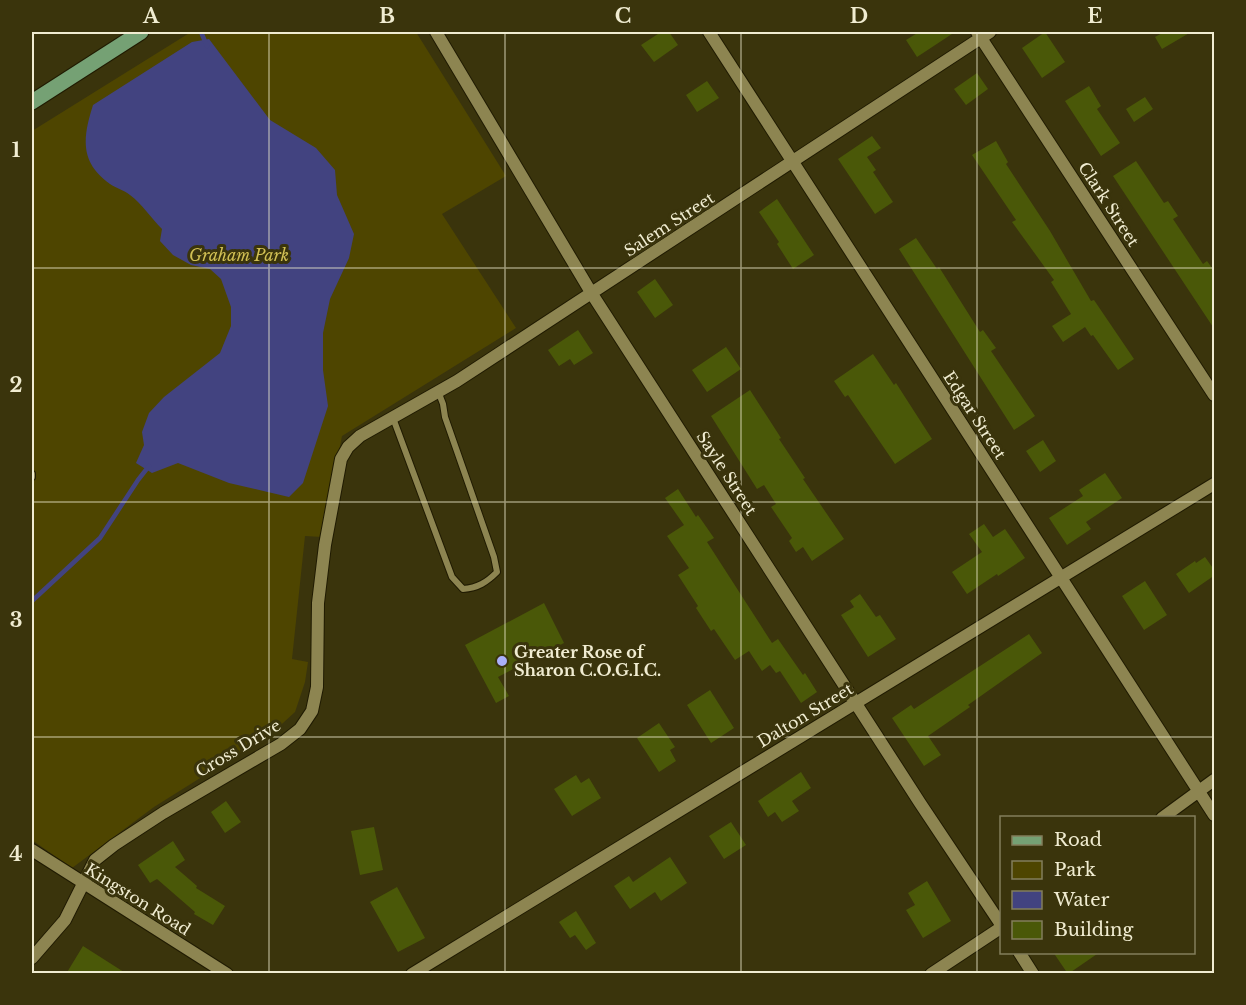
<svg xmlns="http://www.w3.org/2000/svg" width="1246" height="1005" viewBox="0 0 1246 1005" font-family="'Libre Baskerville',serif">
<rect width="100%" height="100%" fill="#3a340c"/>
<!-- green -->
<path fill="#4e4500" d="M191 32H416L506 176 442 214 516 328 342 436 322 537 305 536 292 659 308 662 305 682 295 712 272 733 154 807 72 868 32 840V131Z"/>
<!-- water -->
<path fill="#424380" d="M209 39 270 120 316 148 335 170 337 195 354 234 349 258 330 299 323 333V370L328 406 303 483 289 497 229 483 178 463 152 473 136 463 144 445 142 432 149 413 164 397 220 353 231 326V307L221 279 210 269 191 265 173 255 160 241 162 229C151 218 142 204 130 195 124 190 116 188 110 184 79 162 83 137 93 105L192 42Z"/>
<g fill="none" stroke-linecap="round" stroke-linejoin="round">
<!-- stream -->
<path stroke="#424380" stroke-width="4.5" d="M201 32 207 46
M32 601 100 538 138 480 149 466"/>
</g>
<!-- building -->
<path fill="#4a5808" d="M661 32H669L678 45 654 62 641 45Z
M919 32H955L917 57 906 40Z
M1045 32 1065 62 1042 78 1022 48Z
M1164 32H1191L1162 49 1155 37Z
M977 73 988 89 966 105 954 89Z
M707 81 719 98 697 112 686 95Z
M1089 86 1101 106 1097 109 1120 143 1101 156 1065 101Z
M1145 97 1153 109 1134 122 1126 109Z
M872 136 881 148 867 157 876 170 873 172 893 202 875 214 838 159Z
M996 141 1008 162 1006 164 1050 231 1091 301 1094 300 1134 359 1118 370 1093 335 1091 336 1085 327 1063 342 1052 326 1071 314 1051 282 1054 280 1012 222 1016 220 972 155Z
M1136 161 1164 203 1168 201 1178 216 1173 219 1203 264 1207 261 1215 272V330L1113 176Z
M777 199 814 255 793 269 777 244 779 242 759 212Z
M916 238 937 269 939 267 980 332 983 330 996 348 991 351 1035 416 1014 430 899 249Z
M655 279 673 305 655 318 637 292Z
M578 330 593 353 574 365 570 359 559 366 548 350Z
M726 347 741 369 707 392 692 370Z
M873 354 894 385 896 383 932 439 895 464 848 395 845 397 834 381Z
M750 390 781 438 779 439 805 478 803 479 844 539 812 561 803 547 796 552 789 541 792 538 771 507 776 504 764 485 757 489 711 416Z
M1043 440 1056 461 1040 472 1026 451Z
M1105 473 1122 498 1086 522 1091 529 1067 545 1049 518 1083 496 1079 490Z
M678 489 696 517 698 515 714 538 707 542 772 643 778 639 803 675 805 673 817 692 801 703 780 671 776 673 770 665 762 671 749 651 735 660 714 629 711 631 696 608 698 606 678 575 689 568 667 536 684 525 665 498Z
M984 524 993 537 1005 529 1025 558 998 576 997 574 967 594 952 572 982 552 969 534Z
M1205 557 1215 571V575L1189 593 1176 574 1195 561 1196 563Z
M1145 581 1167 615 1144 630 1122 596Z
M860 594 876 617 880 615 896 639 868 657 841 615 854 607 850 601Z
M544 603 564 643 498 677 509 696 496 703 465 645Z
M1029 634 1042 653 968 705 970 707 928 736 941 755 924 766 892 718 911 705 914 709Z
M710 690 734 728 711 743 687 705Z
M659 723 675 747 670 750 676 761 659 772 637 738Z
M801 772 811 788 792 801 799 811 782 822 775 812 768 817 758 801Z
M576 775 581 783 589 778 601 798 572 816 554 789Z
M226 801 241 822 225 833 211 812Z
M731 822 746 845 724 859 709 836Z
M374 827 383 870 360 875 351 831Z
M173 841 185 860 175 867 197 886 196 888 225 906 213 925 194 914 195 912 157 879 150 883 138 865Z
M670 857 687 883 661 901 655 892 630 909 614 886 629 876 633 882Z
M927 881 951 921 923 938 906 910 915 905 908 893Z
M397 887 425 938 398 952 370 902Z
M576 911 596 943 586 950 575 935 570 938 559 922Z
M83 946 127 974H66Z
M1053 952H1100L1068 974Z"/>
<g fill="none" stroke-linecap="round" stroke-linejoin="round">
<!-- service casing -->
<g stroke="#201b02" stroke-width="8">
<path id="service" d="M393 418 452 577 463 589C478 588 487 582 497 572L494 557 445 417 443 404 438 391
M32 474V477"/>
</g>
<!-- minor casing -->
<g stroke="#201b02" stroke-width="14">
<path id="minor" d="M436 32 592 294 920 803 1002 926
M709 32 1214 815
M977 32 1214 395
M1162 818 1214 780
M32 850 227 974
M1019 952 1033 974
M32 958 65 920 95 860 114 845 163 813 281 744 300 729 312 711 317 687 318 603 325 545 341 459 348 447 360 436 457 381 990 32
M412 974 1214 484
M931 974 1002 927"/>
</g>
<!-- primary casing -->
<g stroke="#201b02" stroke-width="17">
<path id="primary" d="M32 102 141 32"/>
</g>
<!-- service -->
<use href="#service" stroke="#8d8551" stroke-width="6"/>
<!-- minor -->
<use href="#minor" stroke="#8d8551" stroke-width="12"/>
<!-- primary -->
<use href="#primary" stroke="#75a174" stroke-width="15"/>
</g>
<!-- grid -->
<path fill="none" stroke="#f0ecd1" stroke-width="1.5" stroke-opacity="0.55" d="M269 32V974M505 32V974M741 32V974M977 32V974M32 268H1214M32 502H1214M32 737H1214"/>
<!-- markers -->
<circle fill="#aab0fb" stroke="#3a340c" stroke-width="2" cx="502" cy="661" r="6"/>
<g text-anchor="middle" stroke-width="6" stroke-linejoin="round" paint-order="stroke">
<!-- street labels -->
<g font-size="16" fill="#f0ecd1" stroke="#3a340c">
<text transform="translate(1109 204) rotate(57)" y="6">Clark Street</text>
<text transform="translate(669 224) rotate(-33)" y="6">Salem Street</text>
<text transform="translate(975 415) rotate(57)" y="6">Edgar Street</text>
<text transform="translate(727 473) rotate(57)" y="6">Sayle Street</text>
<text transform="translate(805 715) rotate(-31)" y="6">Dalton Street</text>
<text transform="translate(238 748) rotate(-31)" y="6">Cross Drive</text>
<text transform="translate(138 899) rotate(32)" y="6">Kingston Road</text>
</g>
<!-- park labels -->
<g font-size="16" font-style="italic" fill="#d1c054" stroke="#3a340c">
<text x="239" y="261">Graham Park</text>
</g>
<!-- poi labels -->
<g font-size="16" font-weight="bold" fill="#f0ecd1" stroke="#3a340c" text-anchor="start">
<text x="514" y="658">Greater Rose of<tspan x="514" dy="18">Sharon C.O.G.I.C.</tspan></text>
</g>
</g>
<!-- border -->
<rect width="1246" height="1005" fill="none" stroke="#3a340c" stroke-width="66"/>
<!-- legend -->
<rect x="1000" y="816" width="195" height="138" fill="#3a340c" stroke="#837e5b" stroke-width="1.5"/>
<rect x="1012" y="836" width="30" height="9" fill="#75a174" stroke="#837e5b" stroke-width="1.5"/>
<text x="1054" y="846" font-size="18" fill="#f0ecd1">Road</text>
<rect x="1012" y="861" width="30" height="18" fill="#4e4500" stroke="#837e5b" stroke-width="1.5"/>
<text x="1054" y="876" font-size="18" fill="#f0ecd1">Park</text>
<rect x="1012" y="891" width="30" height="18" fill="#424380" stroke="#837e5b" stroke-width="1.5"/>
<text x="1054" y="906" font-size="18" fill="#f0ecd1">Water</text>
<rect x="1012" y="921" width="30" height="18" fill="#4a5808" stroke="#837e5b" stroke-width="1.5"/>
<text x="1054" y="936" font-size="18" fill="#f0ecd1">Building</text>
<rect x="33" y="33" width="1180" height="939" fill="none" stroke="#f0ecd1" stroke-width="2"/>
<g font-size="20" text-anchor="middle" font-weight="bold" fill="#f0ecd1">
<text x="151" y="23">A</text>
<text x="387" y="23">B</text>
<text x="623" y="23">C</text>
<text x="859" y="23">D</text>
<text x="1095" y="23">E</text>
<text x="16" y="157">1</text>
<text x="16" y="392">2</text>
<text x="16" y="627">3</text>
<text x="16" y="861">4</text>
</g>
</svg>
